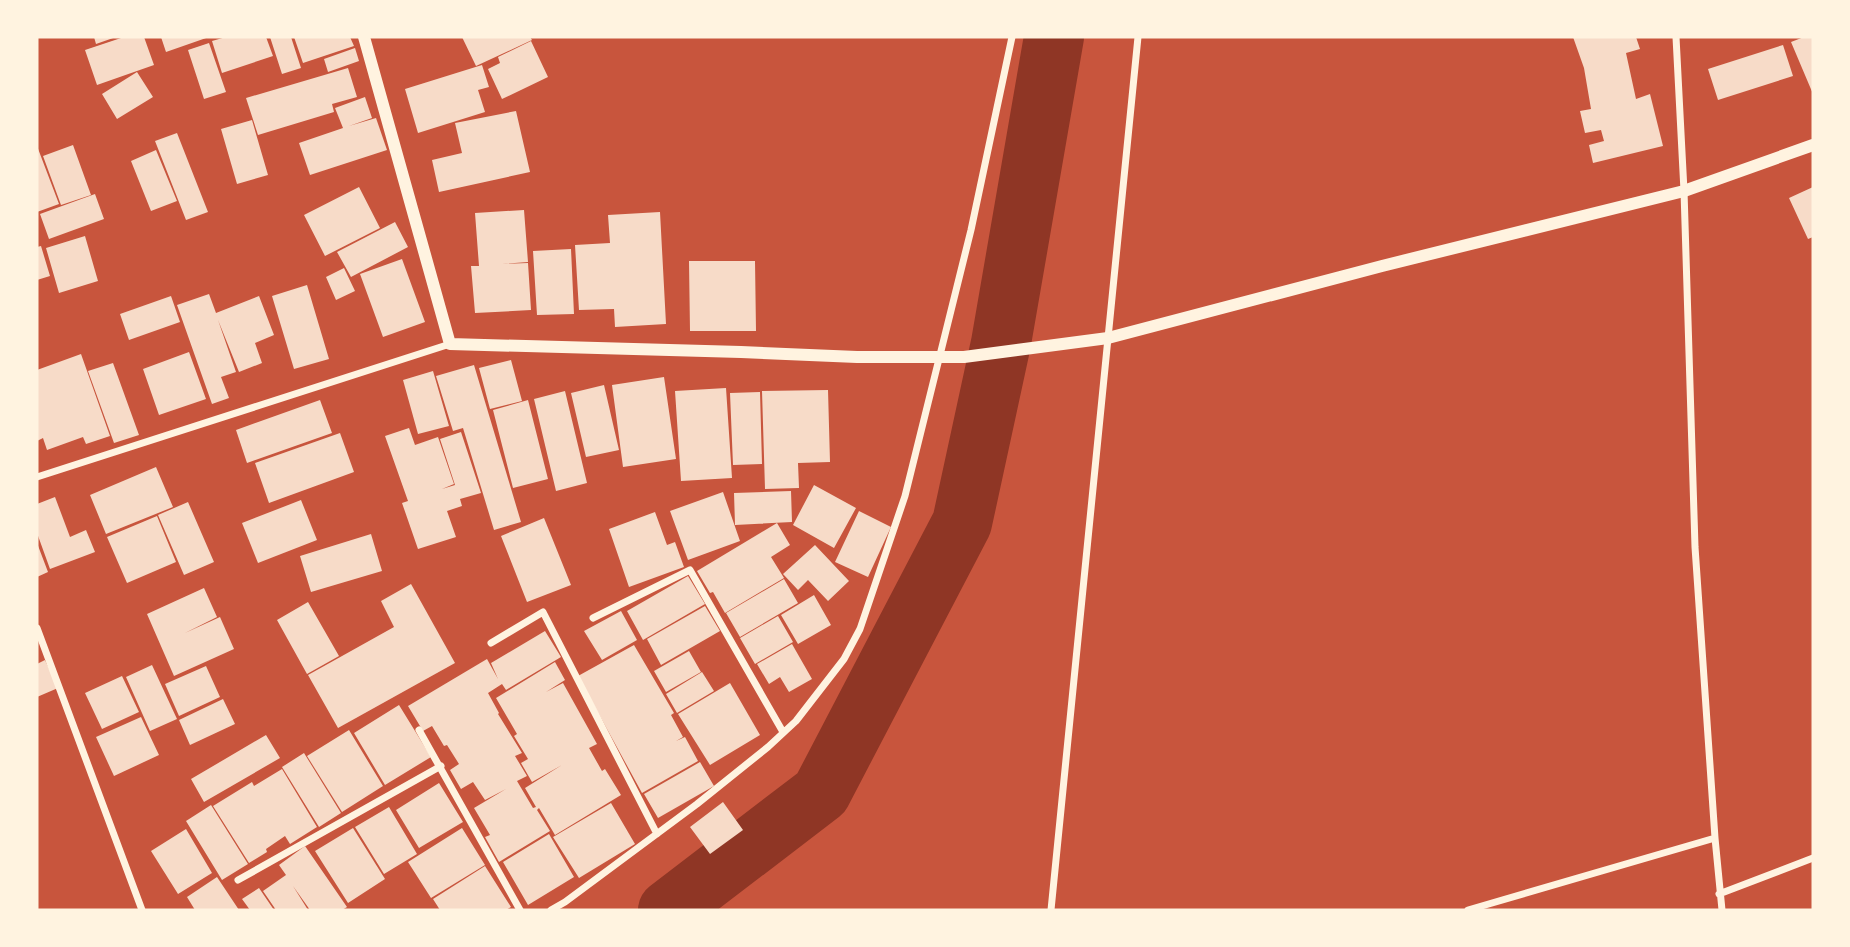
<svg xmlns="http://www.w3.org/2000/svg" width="1850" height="947" viewBox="0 0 1850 947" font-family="Karla,sans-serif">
<rect width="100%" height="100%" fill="#c8553d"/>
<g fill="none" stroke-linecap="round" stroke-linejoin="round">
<!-- river -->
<path stroke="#8f3625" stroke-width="60" d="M668 910 821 793 962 523 1001 343 1054 37"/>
</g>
<!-- building -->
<path fill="#f7dbc8" d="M94 37H116L96 44Z
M124 37H144L154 65 97 85 85 50Z
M161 37H209L166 52Z
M226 37H266L273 56 222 73 212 41Z
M270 37H291L301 68 282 74Z
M294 37H350L354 46 303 63Z
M462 37H530L532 40 476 66Z
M1573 37H1636L1640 49 1626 53 1636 99 1650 94 1663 146 1593 163 1589 145 1604 141 1601 130 1585 133 1580 111 1591 109 1584 68Z
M1804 37H1813V94L1791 42Z
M531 41 548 77 502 99 488 69 500 63 498 57Z
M209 43 226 92 204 99 188 50Z
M1783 45 1793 76 1718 100 1708 69Z
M355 48 359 61 328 72 324 59Z
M482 65 489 87 478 90 485 112 418 133 405 89Z
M348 68 357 97 332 104 334 112 258 135 246 98Z
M137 72 153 97 117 119 102 94Z
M365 97 372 118 349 126 376 118 387 150 310 175 299 143 343 128 335 108Z
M516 111 530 172 439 192 432 160 462 153 455 123Z
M252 120 268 175 237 184 221 129Z
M177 133 208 212 186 220 155 141Z
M73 145 91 195 61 205 43 156Z
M37 146 59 204 37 212Z
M156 150 177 201 151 211 131 161Z
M359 187 380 228 325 256 304 215Z
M1813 187V237L1808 239 1789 198Z
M95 194 104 219 49 239 40 214Z
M524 210 528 262 502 264 528 263 531 310 475 313 471 266H479L475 213Z
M660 212 666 324 615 327 614 309 579 310 575 245 610 243 608 215Z
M395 222 408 247 351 277 337 252Z
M85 236 98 281 59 293 46 248Z
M41 246 50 276 37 280V247Z
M571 249 574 314 537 315 533 251Z
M402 259 425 322 383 337 360 274Z
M689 261H755L756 331H690Z
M344 268 355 291 336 300 326 277Z
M307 285 329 359 294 369 272 296Z
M209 294 216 313 259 296 274 335 255 343 262 363 239 372 218 320 236 372 221 377 229 398 212 404 177 305Z
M171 296 180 322 129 340 120 314Z
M189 352 206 399 159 415 143 369Z
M81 354 110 436 86 444 83 437 47 450 43 438 37 441V370Z
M511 360 522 401 490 409 479 368Z
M113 363 139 435 114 443 88 371Z
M474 365 521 522 494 530 463 428 453 431 436 376Z
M433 371 449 426 418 434 403 380Z
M664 377 676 459 623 467 612 385Z
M604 385 619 450 586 457 571 393Z
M726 388 732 478 681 481 675 391Z
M828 390 830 462 798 463 799 488 765 489 762 391Z
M565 391 587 483 556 491 534 399Z
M760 392 762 464 733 465 730 393Z
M320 400 332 433 247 463 236 430Z
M528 400 548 479 513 488 493 410Z
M409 428 415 445 438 437 454 484 442 489 455 485 440 439 461 432 481 493 460 499 462 506 447 511 456 537 418 549 402 503 408 501 385 436Z
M340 433 354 472 269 503 255 463Z
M156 467 173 507 106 534 90 495Z
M814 485 856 508 834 548 793 525Z
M791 491 792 522 735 525 734 493Z
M723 492 740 541 688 560 670 511Z
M55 497 70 537 86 530 95 552 50 569 37 533V504Z
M301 500 317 540 258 563 242 523Z
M188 502 214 562 184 575 158 515Z
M859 511 891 527 868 577 835 562Z
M655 512 667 545 675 542 684 567 629 587 609 529Z
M157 516 176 562 127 583 107 537Z
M544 518 571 585 527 602 501 536Z
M777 523 790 545 771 557 784 578 725 613 713 592 710 593 697 571Z
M371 534 382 571 311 592 300 556Z
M37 543 48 572 37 577Z
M815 545 849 581 828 601 808 580 798 590 783 574Z
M688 576 705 604 643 640 627 611Z
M784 579 798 603 740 637 726 613Z
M411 584 455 663 338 728 308 675 394 627 381 601Z
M204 588 217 617 185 633 220 617 234 649 174 676 147 614Z
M814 595 831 625 798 644 781 615Z
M308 602 339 656 307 674 277 620Z
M705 606 720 631 661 665 647 639Z
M621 611 637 640 602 660 584 631Z
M778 616 793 642 755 664 740 638Z
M545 631 561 657 506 690 502 684 488 693 499 713 498 714 522 753 515 756 527 776 517 781 533 808 536 807 525 788 562 765 532 782 521 763 528 759 514 736 517 734 496 698 555 662 565 680 546 692 563 683 597 744 589 748 602 771 605 769 621 795 555 835 539 808 537 810 550 831 499 862 485 837 490 835 474 808 506 789 485 800 473 782 461 789 450 770 459 764 447 745 444 746 432 726 423 731 408 706 487 659 498 679 491 663Z
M792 644 812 679 789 692 780 677 769 684 757 664Z
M634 645 674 713 671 715 683 737 676 741 685 737 698 761 642 793 578 676Z
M689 651 701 672 666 692 654 671Z
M45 660 58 688 37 697V664Z
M152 665 177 719 150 731 126 677Z
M206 666 220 697 179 716 165 684Z
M702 672 714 691 677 713 666 694Z
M122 676 139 712 102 729 85 693Z
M730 683 760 735 710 765 678 714Z
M223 699 235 724 190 745 179 720Z
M399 705 431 757 385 785 354 733Z
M141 717 159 755 114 776 96 737Z
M349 730 383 786 342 812 307 756Z
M266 735 280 758 204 802 191 779Z
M304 753 341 813 319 827 282 767Z
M700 762 714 786 658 818 644 794Z
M282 769 317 827 290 844 285 836 266 849 267 852 249 863 213 806 252 782 254 786Z
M439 783 463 822 419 848 396 810Z
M723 802 743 830 710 854 690 827Z
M611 803 635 844 579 878 553 837Z
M211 805 248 864 222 880 186 821Z
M389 807 417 854 384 874 355 827Z
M353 828 385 879 348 903 315 851Z
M462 828 485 865 431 898 408 862Z
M186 829 212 873 178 894 151 851Z
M549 834 574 877 528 905 503 862Z
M305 846 347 907 342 910H310L293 886 308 910H276L263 891 286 875 279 865Z
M485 866 511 907 506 910H440L433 899Z
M217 877 239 910H195L187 897Z
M259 888 274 910H250L242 899Z"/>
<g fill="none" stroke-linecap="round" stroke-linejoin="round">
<!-- minor -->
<path stroke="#fff3e0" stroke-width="7" d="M1676 37 1684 191 1695 547 1715 838 1722 910
M37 477 450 344
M593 618 690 570 783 732
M37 628 142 910
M491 643 543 612 657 834
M419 730 520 910
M238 880 441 766
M1719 894 1813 858
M551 910 565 902 697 804 768 747 796 721 844 659 860 629 905 496 971 230 1012 37
M1051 910 1138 37
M1468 910 1715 838"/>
<!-- tertiary -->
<path stroke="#fff3e0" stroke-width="12" d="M364 37 450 344 741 352 857 357H964L1108 338 1382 266 1684 191 1813 145"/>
</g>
<!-- border -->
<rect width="1850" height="947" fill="none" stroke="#fff3e0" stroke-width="77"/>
</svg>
